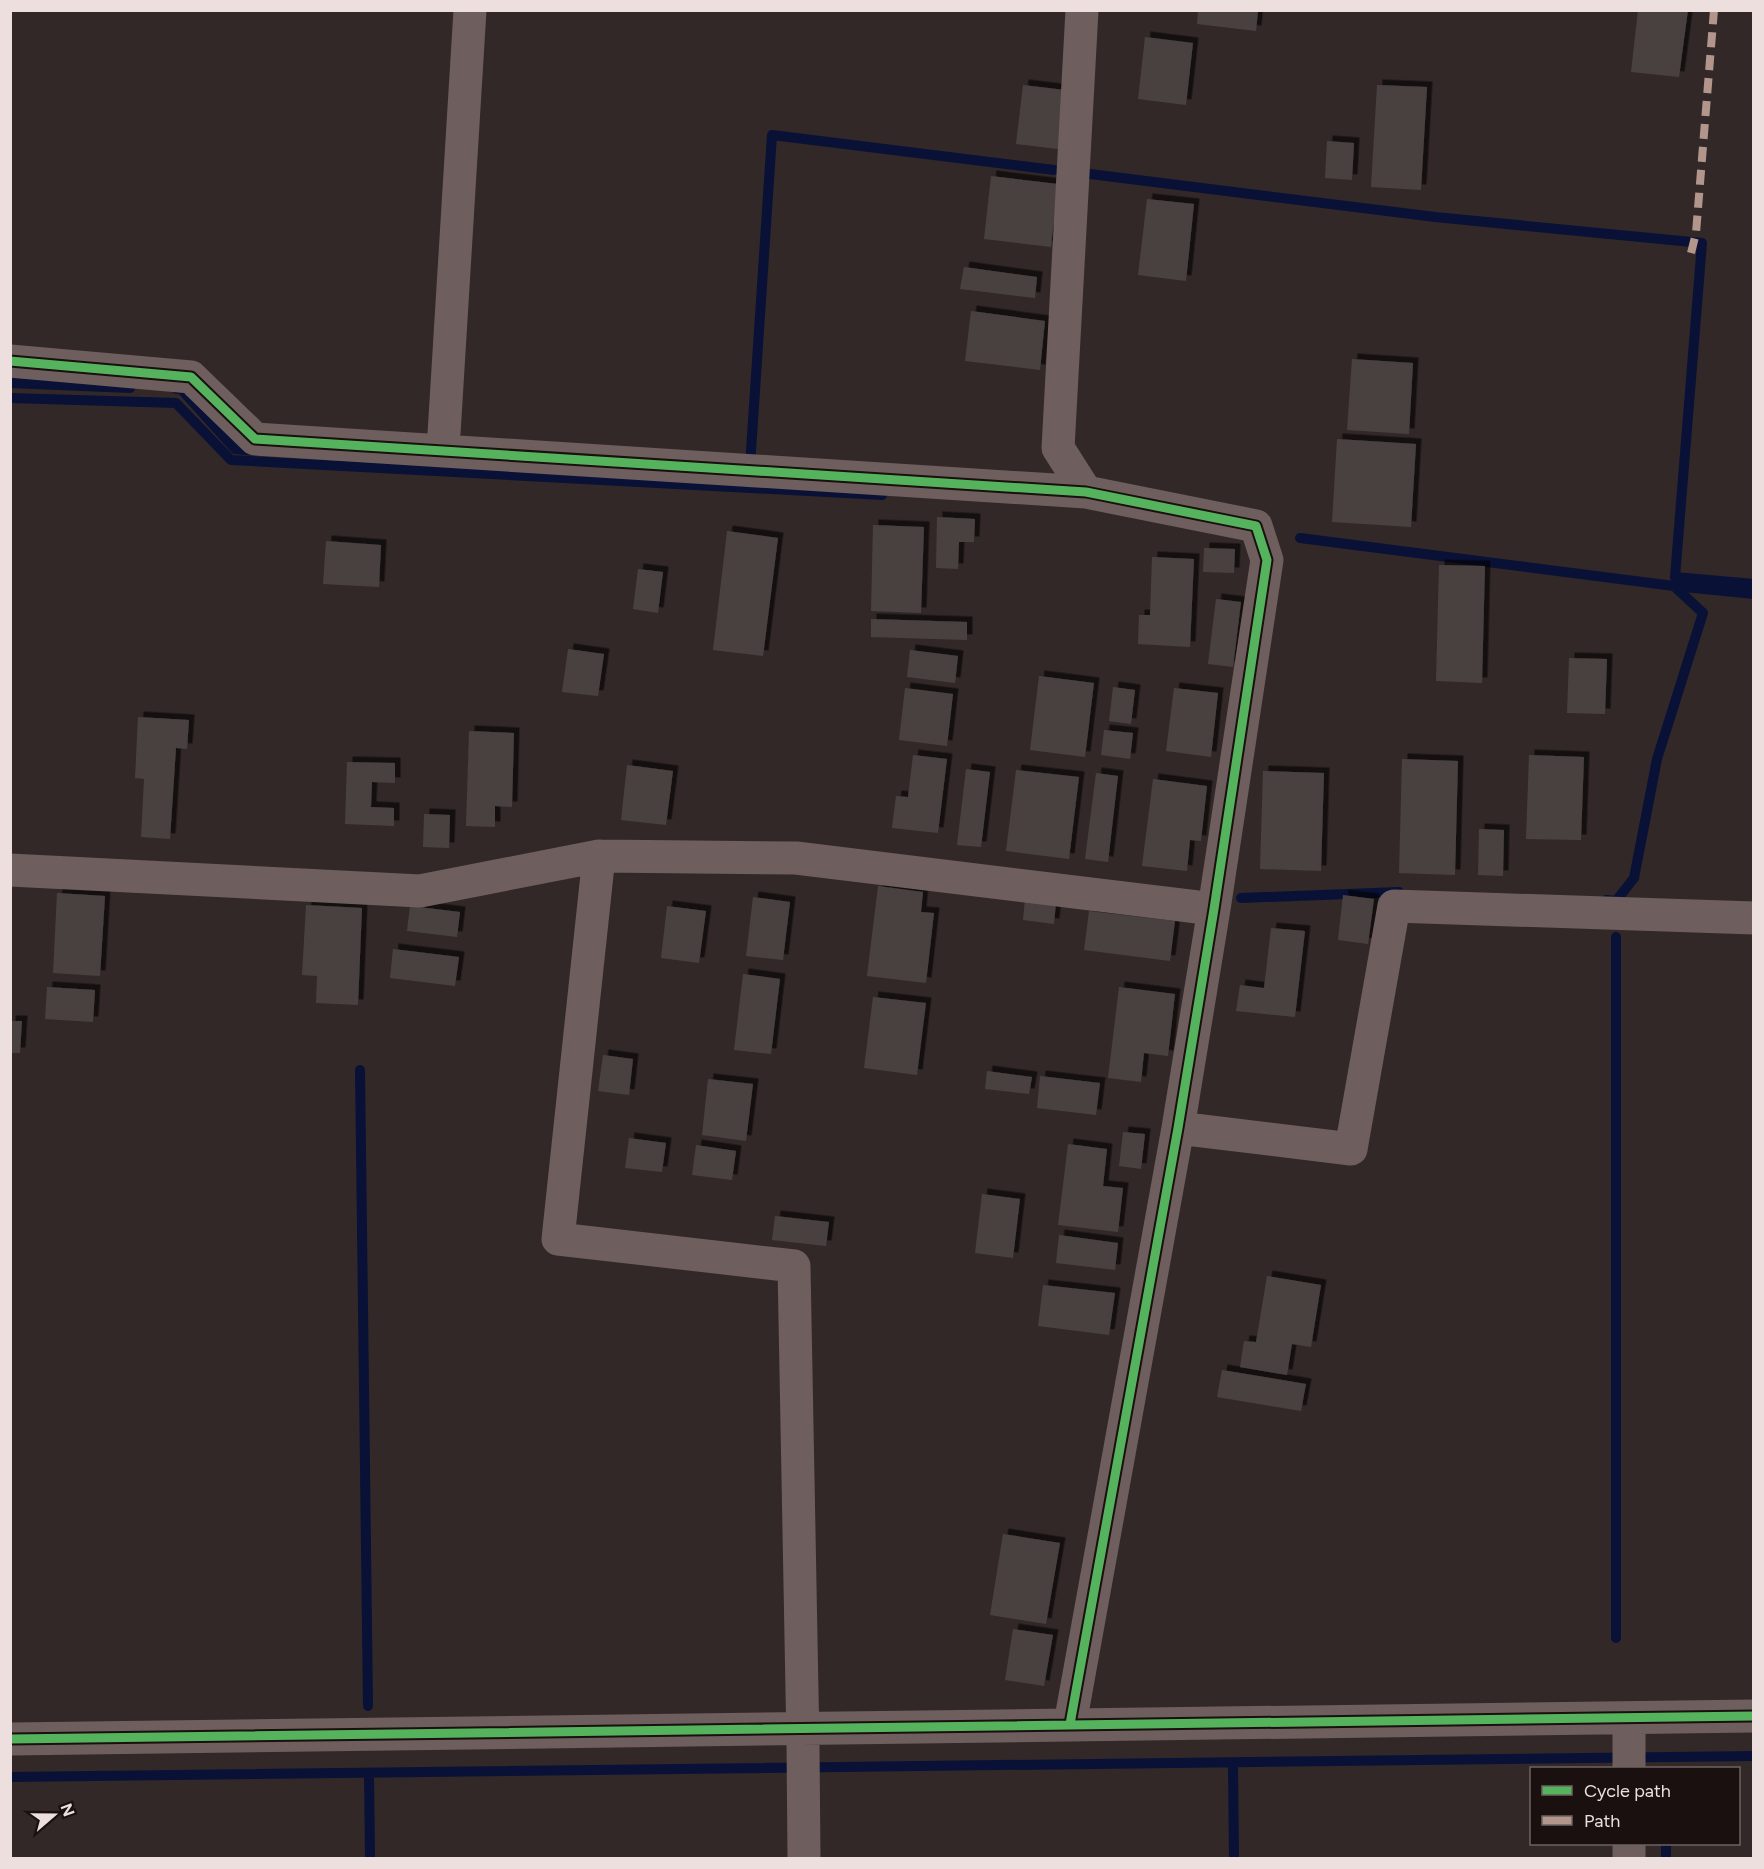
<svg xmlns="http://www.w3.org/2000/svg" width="1764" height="1869" viewBox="0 0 1764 1869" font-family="Figtree,sans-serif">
<defs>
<filter id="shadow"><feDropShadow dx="5.5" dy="-5.5" stdDeviation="0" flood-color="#0009"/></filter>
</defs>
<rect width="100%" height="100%" fill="#322827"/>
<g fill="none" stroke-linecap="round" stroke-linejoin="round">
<!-- stream -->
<path stroke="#0a1137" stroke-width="10" d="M1090 174 1435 217 1702 243 1675 577 1754 584
M10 383 130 388
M176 389H181L235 449 256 451
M10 398 176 403 231 460 882 495
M750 466 772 135 1054 170
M1300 538 1674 586 1754 594
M1241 898 1399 892
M1606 900 1616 901 1634 878 1657 759 1703 613 1674 586
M360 1070 368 1706
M1616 1638V937
M1233 1764 1234 1858
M369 1773 370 1858
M10 1777 1754 1756
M1666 1844V1858"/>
</g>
<!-- building -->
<path fill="#4a4140" filter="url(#shadow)" d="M1198 10 1258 11 1256 31 1197 24Z
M1638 10H1688L1679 77 1631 72Z
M1145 37 1193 43 1186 105 1138 99Z
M1023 85 1065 90 1058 149 1016 144Z
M1377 85 1427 87 1421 190 1371 187Z
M1327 141 1354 143 1352 180 1325 178Z
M991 176 1058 184 1051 247 984 239Z
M1147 199 1194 204 1186 281 1138 275Z
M964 267 1037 277 1035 298 960 289Z
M971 311 1045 321 1040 370 965 361Z
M1352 359 1413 363 1409 434 1347 430Z
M1337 439 1416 444 1411 527 1332 522Z
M937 517 975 519 974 542H959L958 569 936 568Z
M873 525 924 527 921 613 871 611Z
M727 531 778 538 763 656 713 650Z
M326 541 381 545 379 587 323 584Z
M1204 548 1235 549 1234 573 1203 572Z
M1152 557 1194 559 1190 647 1138 644 1139 615H1150Z
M1439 565 1485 566 1482 683 1436 681Z
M638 569 663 572 658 613 633 609Z
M1216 599 1241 602 1233 667 1208 664Z
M871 619 967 622V640L871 637Z
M568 649 604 654 598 696 562 692Z
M910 650 958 656 955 683 907 677Z
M1569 658 1607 659 1605 714 1567 713Z
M1039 676 1094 683 1085 757 1030 750Z
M1113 687 1135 690 1131 724 1109 721Z
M905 688 953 694 947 746 899 740Z
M1174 688 1218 693 1211 757 1166 751Z
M138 717 189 720 187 749 176 748 170 839 141 837 144 779 135 778Z
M1104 730 1133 733 1130 759 1101 755Z
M469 731 514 733 512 807 495 806V827L466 826Z
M913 755 947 759 938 833 892 828 896 796 908 797Z
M1529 755 1584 757 1581 840 1526 839Z
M1402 759 1458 761 1455 875 1399 873Z
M347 762 395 763V783L372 782 371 807 394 808V826L345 824Z
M627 765 673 771 666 825 621 820Z
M966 769 990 772 981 847 957 845Z
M1016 770 1079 777 1069 859 1006 851Z
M1263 771 1324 773 1321 871 1260 869Z
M1096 773 1118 776 1108 862 1085 859Z
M1153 779 1207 786 1201 841 1190 840 1187 871 1142 866Z
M424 814 450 815 449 848 423 847Z
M1479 829 1504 830 1503 876 1478 875Z
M878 886 923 892 921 912 934 913 926 983 867 976Z
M57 893 105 896 100 976 53 973Z
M1343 895 1374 899 1368 944 1338 940Z
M753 897 790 902 783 960 746 956Z
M1025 899 1056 903 1054 924 1023 920Z
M306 905 362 908 358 1005 316 1003 317 976 302 975Z
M410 906 460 912 457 937 407 931Z
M667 906 706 911 699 963 661 958Z
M1089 911 1175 921 1170 961 1084 950Z
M1271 928 1305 931 1295 1017 1236 1011 1240 985 1264 988Z
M393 949 459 957 455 986 390 978Z
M743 974 780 979 771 1054 734 1050Z
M47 987 95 990 93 1022 45 1019Z
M1119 987 1175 994 1168 1056 1144 1053 1141 1082 1108 1078Z
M873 997 926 1003 917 1075 864 1068Z
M10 1021H22L20 1053H10Z
M603 1055 633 1059 629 1095 598 1091Z
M987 1071 1032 1077 1029 1094 985 1089Z
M1040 1076 1100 1083 1096 1115 1037 1108Z
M708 1079 753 1084 746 1141 702 1135Z
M1123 1132 1145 1134 1141 1169 1119 1166Z
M629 1138 666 1143 662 1172 625 1168Z
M1068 1144 1107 1149 1103 1186 1123 1188 1118 1232 1058 1225Z
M696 1145 736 1151 732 1180 692 1175Z
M982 1194 1020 1199 1013 1258 975 1253Z
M775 1216 829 1222 826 1246 772 1240Z
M1059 1235 1118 1243 1115 1270 1056 1263Z
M1267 1276 1321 1285 1311 1347 1292 1344 1287 1375 1240 1367 1244 1341 1256 1342Z
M1043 1285 1115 1293 1109 1335 1038 1326Z
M1222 1370 1306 1384 1301 1411 1217 1397Z
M1003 1534 1060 1543 1046 1624 990 1615Z
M1013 1629 1053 1635 1044 1686 1005 1680Z"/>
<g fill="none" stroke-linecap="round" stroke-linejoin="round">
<!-- street -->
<path stroke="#6e5e5d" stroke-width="33" d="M1082 10 1058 448 1086 492
M10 361 191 377 255 439 1086 492 1256 526 1267 560 1214 909 1178 1128 1070 1724
M443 450 470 10
M599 856 558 1239 794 1266 803 1744 804 1858
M10 870 420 891 599 856 796 858 1214 909
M1178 1128 1351 1149 1394 906 1754 918
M10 1739 1754 1716
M1629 1768V1718
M1629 1844V1858"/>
<!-- quiet -->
<path stroke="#b2968c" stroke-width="8" stroke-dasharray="15 8" stroke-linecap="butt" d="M1691 253 1696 233 1714 10"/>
<!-- cycleway casing -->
<g stroke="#19100f" stroke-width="13">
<path id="cycleway" d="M10 361 191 377 255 439 1086 492 1256 526 1267 560 1214 909 1178 1128 1070 1724
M10 1739 1754 1716"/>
</g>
<!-- cycleway -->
<use href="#cycleway" stroke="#56b35d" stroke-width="9"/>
</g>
<!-- border -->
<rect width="1764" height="1869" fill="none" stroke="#ecdfdd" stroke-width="24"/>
<!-- legend -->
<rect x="1530" y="1767" width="210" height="78" fill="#19100f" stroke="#6d6361" stroke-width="1.5"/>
<rect x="1542" y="1786" width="30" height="9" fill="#56b35d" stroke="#6d6361" stroke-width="1.5"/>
<text x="1584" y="1797" font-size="18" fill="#ecdfdd">Cycle path</text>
<rect x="1542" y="1816" width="30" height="9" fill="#b2968c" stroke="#6d6361" stroke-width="1.5"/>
<text x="1584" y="1827" font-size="18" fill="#ecdfdd">Path</text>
<!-- north arrow -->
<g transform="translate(54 1815) rotate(70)" stroke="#19100f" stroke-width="4.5" paint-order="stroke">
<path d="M0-4.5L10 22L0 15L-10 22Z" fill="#ecdfdd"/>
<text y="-9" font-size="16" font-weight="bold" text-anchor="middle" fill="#ecdfdd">N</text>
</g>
</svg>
